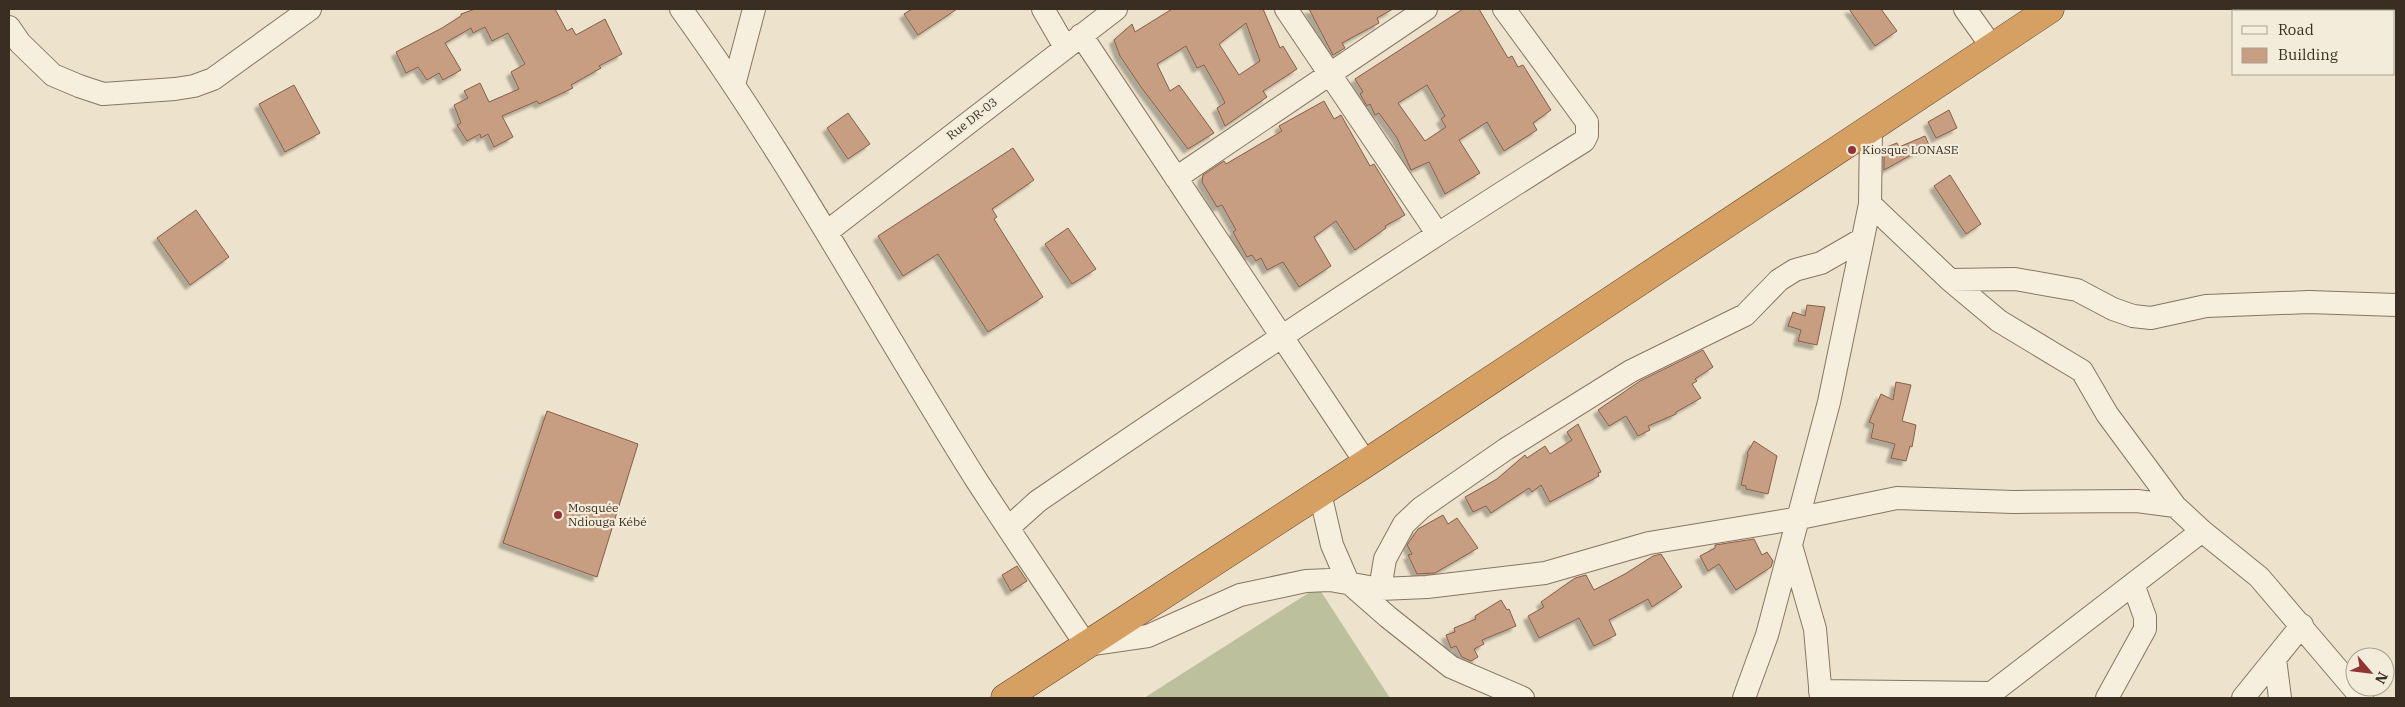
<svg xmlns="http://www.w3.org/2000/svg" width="2405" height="707" viewBox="0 0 2405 707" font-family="'IBM Plex Serif',serif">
<defs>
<filter id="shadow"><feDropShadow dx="-4.5" dy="4.5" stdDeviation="1" flood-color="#0004"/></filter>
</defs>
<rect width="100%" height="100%" fill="#ede2cb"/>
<!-- cemetery -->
<path fill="#bdc09d" d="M1318 587 1390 698H1144Z"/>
<!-- building -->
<path fill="#c89e83" stroke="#865f47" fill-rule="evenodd" filter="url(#shadow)" d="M475 9H555L567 31 572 28 576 35 605 19 622 54 599 66 601 68 571 85 573 88 539 104 537 101 502 116 513 137 494 147 488 134 481 138 480 134 467 141 457 125 461 123 454 105 468 98 464 91 480 83 489 102 519 89 511 72 525 64 508 33 492 41 485 27 473 33 471 28 445 43 461 70 443 80 439 73 427 80 418 67 406 73 396 52 442 28 461 16V14Z
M912 9H957L918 35 904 14Z
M1172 9H1263L1280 48 1283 46 1297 69 1263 91 1267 97 1225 126 1217 108 1225 103 1220 93 1204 65 1197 68 1186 46 1157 64 1170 91 1179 85 1214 133 1188 149 1141 87 1120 56 1114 40 1132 24 1135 32ZM1246 23 1260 61 1239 75 1219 44Z
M1309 9H1393L1377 18 1379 23 1342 43 1345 48 1333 55Z
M1463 9H1479L1508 58 1512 56 1518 67 1523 65 1551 110 1533 123 1537 130 1504 151 1487 122 1459 140 1480 173 1445 194 1429 162 1411 170 1397 138 1379 113 1375 115 1370 104 1367 106 1360 94 1363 92 1355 79ZM1427 85 1445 116 1441 119 1446 127 1425 141 1398 103Z
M1849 9H1881L1897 31 1875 46Z
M294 85 320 133 285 152 259 104Z
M1324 101 1334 119 1341 115 1370 166 1374 164 1405 215 1385 226 1386 228 1355 250 1336 221 1314 237 1331 266 1299 287 1283 262 1267 270 1261 258 1256 261 1252 255 1247 257 1233 232 1236 230 1222 205 1217 207 1202 182 1203 175 1224 161 1226 164 1282 131 1279 126Z
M1949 110 1957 128 1936 138 1928 122Z
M848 113 870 144 848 159 827 128Z
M1925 136 1929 145 1884 170V148L1897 143 1899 147Z
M1013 148 1034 180 992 209 997 217 994 219 1043 297 988 332 938 254 903 276 878 236Z
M1950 175 1981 224 1966 234 1934 186Z
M196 210 229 257 190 285 157 238Z
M1068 228 1096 269 1072 284 1045 244Z
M1807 305 1825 307 1817 345 1798 341 1801 330 1788 326 1793 312 1805 316Z
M1703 350 1713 367 1695 379 1697 381 1692 384 1701 398 1676 412V414L1648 426 1650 430 1638 436 1626 416 1609 426 1598 410 1640 381Z
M1896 382 1911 385 1902 421 1916 425 1912 447 1910 446 1906 461 1891 458 1895 444 1871 438 1874 424 1869 422 1881 394 1893 400Z
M547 411 638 444 597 577 503 543Z
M1578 424 1601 472 1598 473 1599 476 1550 502 1541 485 1532 492 1529 488 1491 513 1486 506 1473 512 1465 497 1497 479 1525 455 1527 458 1545 446 1550 454 1572 440 1567 432Z
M1754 441 1777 456 1768 494 1746 489V486L1741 485 1748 454 1747 453Z
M1443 515 1448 524 1457 518 1478 548 1435 573 1417 574 1408 555 1412 554 1407 545 1418 529Z
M1754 539 1762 555 1767 552 1773 561 1771 567 1736 590 1719 564 1708 571 1700 556 1715 548V545Z
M1661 554 1682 587 1652 607 1648 599 1609 620 1616 635 1594 646 1579 618 1539 638 1528 616 1544 607 1541 602 1575 578 1586 575 1594 590 1625 574 1653 556Z
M1017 566 1027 581 1011 591 1002 575Z
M1501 600 1507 610 1509 609 1516 626 1482 640 1484 644 1474 649 1478 657 1471 661 1462 657 1456 646 1451 648 1446 635 1455 632 1454 628 1476 619 1475 616Z"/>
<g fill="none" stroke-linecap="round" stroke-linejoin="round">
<!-- minor casing -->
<g stroke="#887560" stroke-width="24">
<path id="minor" d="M681 9C790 160 878 324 977 481 1013 536 1050 591 1086 645L1148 636 1240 595 1306 581 1330 580 1380 589 1427 587 1545 573 1649 543 1800 518 1897 498 2013 502 2137 501 2175 506 2202 531 2259 577 2362 698
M1043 9 1065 47
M1286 9 1437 233
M1965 9 1992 47
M9 27 20 43 53 75 79 86 103 94 175 89 194 86 213 79 310 9
M1081 35 1366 463
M734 85 754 9
M1176 178 1426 9
M1870 204 1950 280 1999 321 2082 371 2107 414 2175 506
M828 231 1116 9
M1950 280 2015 279 2077 290 2113 309 2133 316 2151 318 2206 306 2309 302 2396 305
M1320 493 1332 545 1348 582 1388 617 1451 667 1523 698
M1008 528 1038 501C1218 378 1399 257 1584 141L1587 135V122L1504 9
M1792 549 1815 629 1821 698
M1380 589 1385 559 1404 524 1421 508 1506 449 1631 371 1745 315 1779 280 1795 270 1821 263 1861 240
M2275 659 2280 698
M1820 691 1991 693
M1744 698 1767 635 1829 402 1870 204 1871 127
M1985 698 2202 531
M2107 698 2145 629V617L2133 584
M2243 698 2302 625"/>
</g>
<!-- highway casing -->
<g stroke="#574333" stroke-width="29">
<path id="highway" d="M1005 698 1366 463 2050 9"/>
</g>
<!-- minor -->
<use href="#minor" stroke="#f7efde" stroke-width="22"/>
<!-- highway -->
<use href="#highway" stroke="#d5a062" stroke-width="28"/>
</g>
<!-- markers -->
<g fill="#943336" stroke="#f4ecda" stroke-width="2">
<circle cx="1852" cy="150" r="5"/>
<circle cx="558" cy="515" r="5"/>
</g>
<g text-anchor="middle" stroke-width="4.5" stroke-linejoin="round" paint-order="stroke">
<!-- street labels -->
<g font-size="12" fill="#3a2d22" stroke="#f4ecda">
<text transform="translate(972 119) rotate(-38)" y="4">Rue DR-03</text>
</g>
<!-- poi labels -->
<g font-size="12" fill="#3a2d22" stroke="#f4ecda" text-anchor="start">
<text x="1862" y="154">Kiosque LONASE</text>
<text x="568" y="512">Mosquée<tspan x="568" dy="14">Ndiouga Kébé</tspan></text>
</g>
</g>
<!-- border -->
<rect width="2405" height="707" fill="none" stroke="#3a2d22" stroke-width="20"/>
<!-- legend -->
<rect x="2232" y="10" width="162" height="65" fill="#f4ecda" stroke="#aaa090"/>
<rect x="2242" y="26" width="25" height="8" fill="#f7efde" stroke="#aaa090"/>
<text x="2278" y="35" font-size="15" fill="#3a2d22">Road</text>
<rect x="2242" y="48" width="25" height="15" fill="#c89e83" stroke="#aaa090"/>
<text x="2278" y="60" font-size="15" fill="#3a2d22">Building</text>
<!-- north arrow -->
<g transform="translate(2370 672) rotate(118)"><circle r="24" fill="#f4ecda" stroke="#aaa090"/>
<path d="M0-4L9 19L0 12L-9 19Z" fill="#943336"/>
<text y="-8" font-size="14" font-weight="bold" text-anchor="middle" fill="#3a2d22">N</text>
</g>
</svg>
